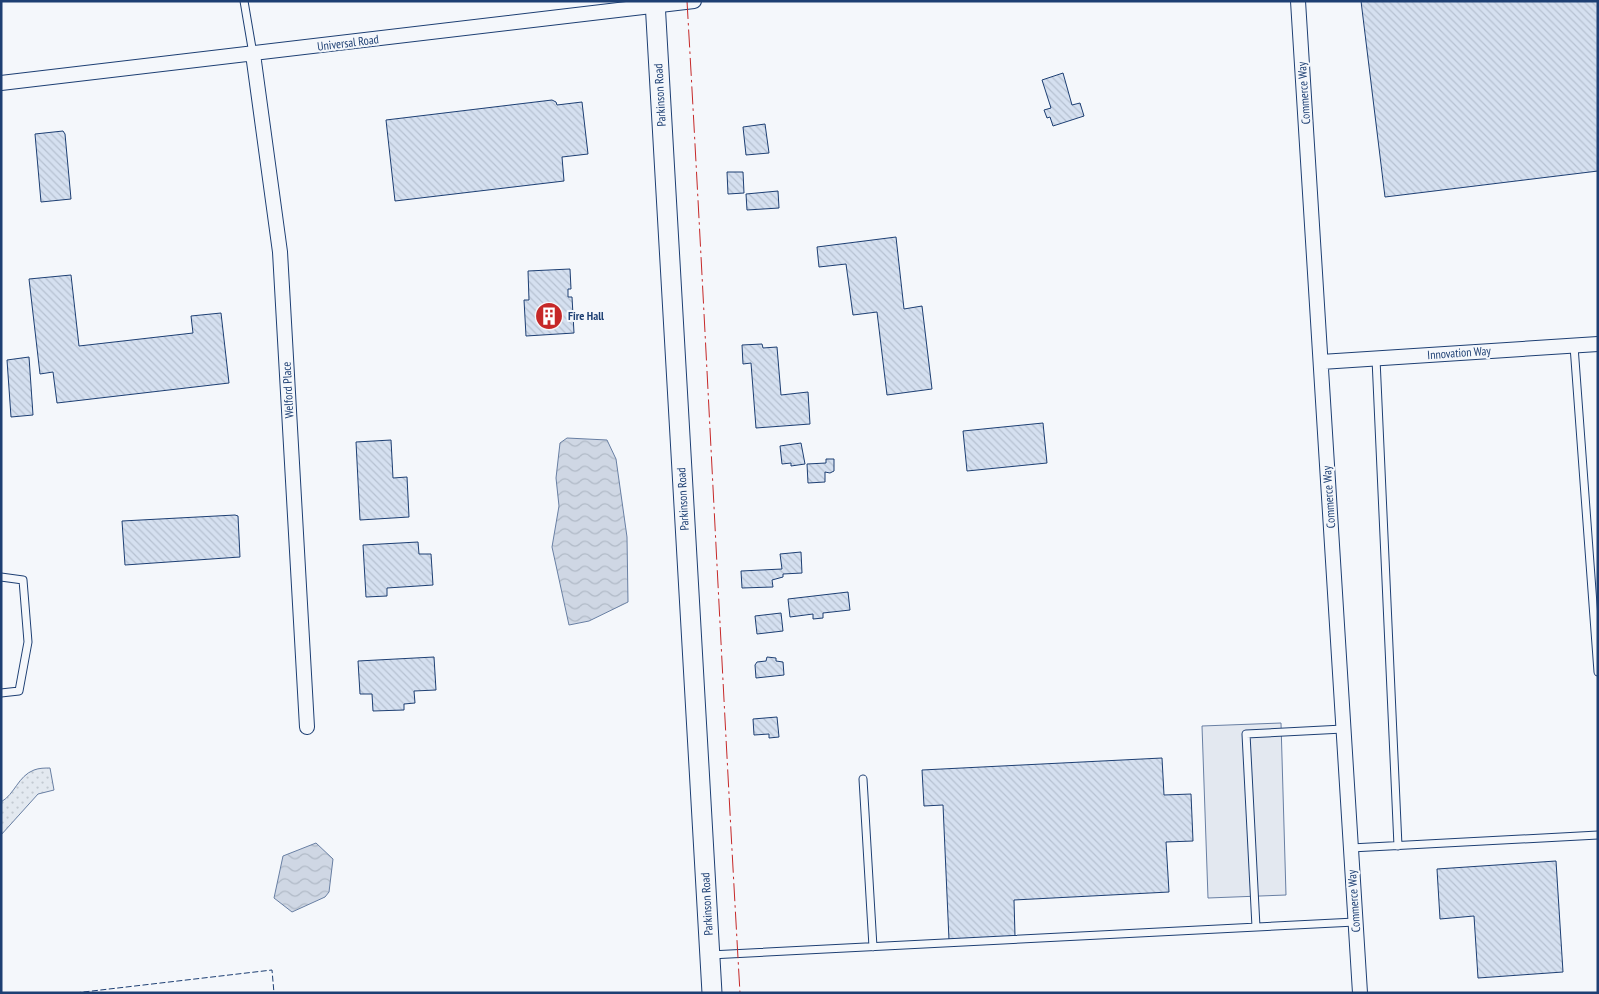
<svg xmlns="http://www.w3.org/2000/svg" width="1599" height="994" viewBox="0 0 1599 994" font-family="'PT Sans Narrow',sans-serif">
<defs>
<pattern id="grass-dots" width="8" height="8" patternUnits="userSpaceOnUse" patternTransform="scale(1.25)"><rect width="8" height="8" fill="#e3e9f0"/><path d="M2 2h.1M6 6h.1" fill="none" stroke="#c2c9d1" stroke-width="1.8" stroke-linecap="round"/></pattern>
<pattern id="water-waves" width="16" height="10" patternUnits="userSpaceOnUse" patternTransform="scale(1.25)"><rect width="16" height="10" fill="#cfd7e4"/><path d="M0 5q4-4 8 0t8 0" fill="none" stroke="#b1bac7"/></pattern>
<pattern id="building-back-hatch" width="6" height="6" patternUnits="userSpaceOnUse" patternTransform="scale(1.25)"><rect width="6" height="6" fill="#d5e0f0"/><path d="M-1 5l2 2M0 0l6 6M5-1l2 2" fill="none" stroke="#b6c1d1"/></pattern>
</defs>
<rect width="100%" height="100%" fill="#f4f7fb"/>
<!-- grass -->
<path fill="url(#grass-dots)" stroke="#687fa3" d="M50 768 54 790 38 794 1 835V802C15 794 18 776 34 770 39 768 45 768 50 768Z"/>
<!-- parking -->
<path fill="#e3e8f0" stroke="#687fa3" d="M1281 723 1286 895 1208 898 1202 726Z"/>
<!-- water -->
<path fill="url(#water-waves)" stroke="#687fa3" d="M567 438 607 440 616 459 627 537 628 602 589 621 569 625 552 547 559 506 556 478 560 443Z
M316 843 333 859 329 892 325 897 292 912 274 898 283 856Z"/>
<!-- building -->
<path fill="url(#building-back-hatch)" stroke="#1d3f73" d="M1361 1H1598V171L1385 197Z
M1063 73 1072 105 1080 103 1084 116 1053 126 1050 117 1047 118 1044 110 1051 108 1042 80Z
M552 100 556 102 557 105 582 102 588 154 562 157 564 181 395 201 386 120Z
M765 124 769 153 746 155 743 127Z
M63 131 65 134 71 199 41 202 35 134Z
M727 172H743L744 193 728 194Z
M778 191 779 208 747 210 746 194Z
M896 237 904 309 922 306 932 389 887 395 877 312 853 315 846 264 819 267 817 247Z
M570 269 571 289H568V297H572L574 333 526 336 524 300H529L528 271Z
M71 275 79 346 193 333 191 316 221 313 229 383 57 403 53 372 40 374 29 279Z
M762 344 763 348 777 347 781 395 808 392 810 424 756 428 751 363 743 364 742 345Z
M29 357 33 415 11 417 7 360Z
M1043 423 1047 463 967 471 963 431Z
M391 440 393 478 407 477 409 517 360 520 356 442Z
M801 443 805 464 791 466V463L782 464 780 446Z
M826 459H834V471L830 473 825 472V482L808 483 807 464 826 463Z
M235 515 238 516 240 557 125 565 122 521Z
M418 542 419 554H431L433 585 387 588V596L366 597 363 545Z
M801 552 802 573 783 574V577L772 580 773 587 742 588 741 571 782 569 780 554Z
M848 592 850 610 823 613V618L813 619V614L790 617 788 599Z
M781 613 783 631 757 634 755 616Z
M434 657 436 690 414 691 415 703 404 704V710L373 711 372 694H360L358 661Z
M767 657 776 658V661L783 662 784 675 756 678 755 665 757 662 766 661Z
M777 717 779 737 769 738V734L754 735 753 719Z
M1162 758 1164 795 1191 794 1193 841 1166 842 1169 892 1014 900 1015 936 949 940 943 805 924 806 922 770Z
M1556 861 1563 972 1478 978 1474 916 1440 919 1437 869Z"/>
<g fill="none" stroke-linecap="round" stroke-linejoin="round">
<!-- service casing -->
<g stroke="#1d3f73" stroke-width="9">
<path id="service" d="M244 1 253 54
M1574 346 1598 672
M1376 359 1398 846
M1 577 23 580 28 642 19 691 1 693
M863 779 873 947
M1351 848 1598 835
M1256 927 1246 734 1343 729
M710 955 1355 922"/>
</g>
<!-- minor casing -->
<g stroke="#1d3f73" stroke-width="16">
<path id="minor" d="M1298 1 1360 993
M253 54 280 252 307 727
M1 83 694 1
M1321 362 1598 344"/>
</g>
<!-- secondary casing -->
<g stroke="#1d3f73" stroke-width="21">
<path id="secondary" d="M655 1 712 993"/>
</g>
<!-- service -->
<use href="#service" stroke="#f4f7fb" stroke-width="7"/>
<!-- minor -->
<use href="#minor" stroke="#f4f7fb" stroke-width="14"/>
<!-- secondary -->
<use href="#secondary" stroke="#f4f7fb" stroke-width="19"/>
<!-- fence -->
<path stroke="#1d3f73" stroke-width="1" stroke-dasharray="6 2.5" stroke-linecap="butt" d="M75 993 272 970 274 993"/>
<!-- power -->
<path stroke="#c62828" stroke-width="1" stroke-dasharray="18 4 2.5 4" stroke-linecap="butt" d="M687 1C706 332 721 662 740 993"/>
</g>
<!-- icons -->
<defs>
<g id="building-disc" transform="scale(1.4375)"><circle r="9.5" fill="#c62828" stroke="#f4f7fb"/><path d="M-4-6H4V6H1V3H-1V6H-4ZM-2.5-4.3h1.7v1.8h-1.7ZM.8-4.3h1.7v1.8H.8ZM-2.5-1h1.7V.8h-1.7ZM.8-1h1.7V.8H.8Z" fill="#fff"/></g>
</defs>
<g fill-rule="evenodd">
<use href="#building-disc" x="549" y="316"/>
</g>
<g text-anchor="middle" stroke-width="4" stroke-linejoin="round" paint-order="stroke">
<!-- street labels -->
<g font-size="12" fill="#1d3f73" stroke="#f4f7fb">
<text transform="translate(348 43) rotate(-7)" y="4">Universal Road</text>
<text transform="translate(1304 93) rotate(-94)" y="4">Commerce Way</text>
<text transform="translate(660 95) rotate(-93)" y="4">Parkinson Road</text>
<text transform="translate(1459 353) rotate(-4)" y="4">Innovation Way</text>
<text transform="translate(288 390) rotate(-93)" y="4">Welford Place</text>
<text transform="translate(1329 497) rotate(-94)" y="4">Commerce Way</text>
<text transform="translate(683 499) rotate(-93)" y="4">Parkinson Road</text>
<text transform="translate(1354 901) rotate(-94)" y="4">Commerce Way</text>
<text transform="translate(707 904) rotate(-93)" y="4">Parkinson Road</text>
</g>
<!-- poi labels -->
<g font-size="12" font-weight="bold" fill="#1d3f73" stroke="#f4f7fb" text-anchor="start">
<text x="568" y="320">Fire Hall</text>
</g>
</g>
<!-- border -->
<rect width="1599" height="994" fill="none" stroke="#1d3f73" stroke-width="5"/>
</svg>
